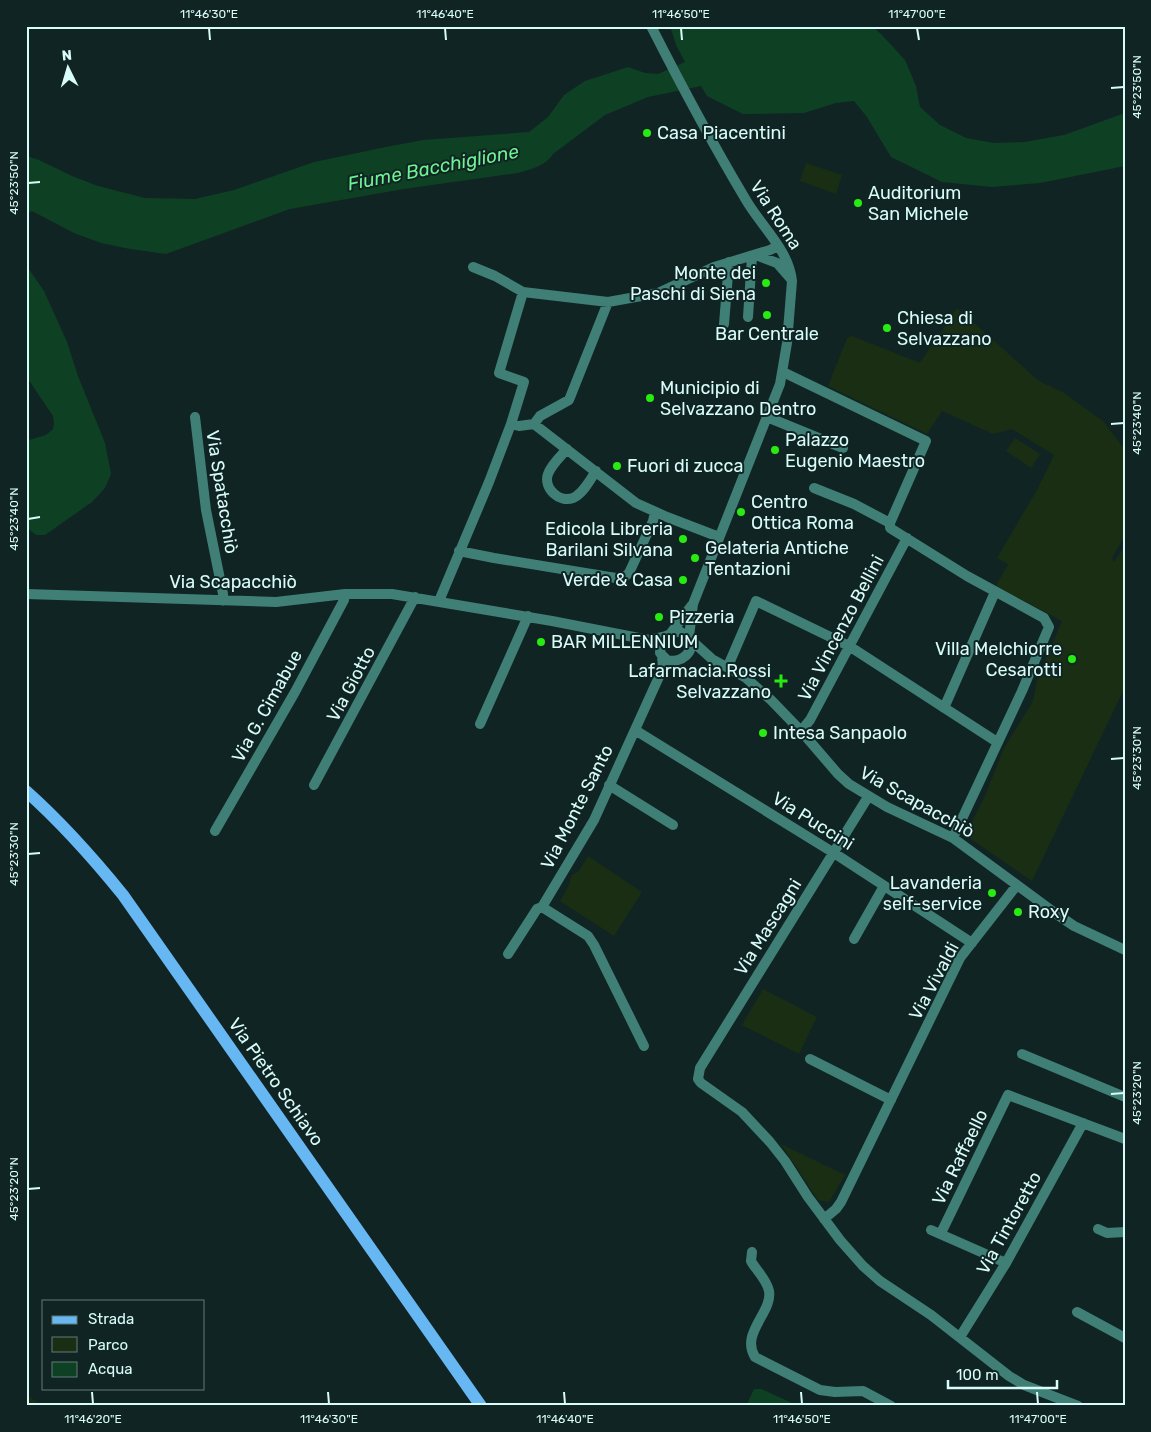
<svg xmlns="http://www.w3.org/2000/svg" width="1151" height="1432" viewBox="0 0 1151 1432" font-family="Rubik,sans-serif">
<rect width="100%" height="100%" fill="#112424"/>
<!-- green -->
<path fill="#1a2e14" d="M806 163 842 175 836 194 800 181Z
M957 308 1039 381 1064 393 1103 421 1125 450V535L1112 558 1114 562 1125 546V687L1032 881 968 837 967 832 985 796 1004 748 1032 703C1035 696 1035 688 1037 680 1045 660 1054 641 1062 621L996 586 1008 564 997 558 1038 488 1054 455 1012 429 993 434 942 411 927 434 828 386 847 338 852 336 920 363Z
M1015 438 1040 454 1031 468 1006 451Z
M588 856 642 892 614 936 560 901 569 885 572 875 578 872Z
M763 989 817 1017 799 1054 742 1025Z
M781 1144 845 1175 829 1202 818 1200Z
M26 1395 43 1406H26Z"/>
<!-- water -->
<path fill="#0e4024" d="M670 26H872L882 35 905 60 916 86 920 107 940 125 966 138 994 143 1025 142 1064 135 1125 113V166L1040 183 992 187 942 182 891 157 867 117 854 101 836 103 804 113 743 114 707 96 701 86 648 97 605 115 553 154C546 166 531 169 518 173L404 189 290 209 166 254 130 249 101 243 74 233 32 211 26 214V156L39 160 72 176 98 186 145 198 195 199 234 190 314 162 381 148 423 140 529 132 548 117 564 95 585 81 628 67 645 73 658 74 685 62 676 45Z
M26 265 44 291 67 342 78 376 105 443 111 474 105 488 92 502 45 535H36L26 527V441L46 435 53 429 54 424 53 416 26 376Z
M754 1389H761L766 1391 798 1406H746Z"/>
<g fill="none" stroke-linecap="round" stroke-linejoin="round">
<!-- stream -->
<path stroke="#0e4024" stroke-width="2" d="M26 40 29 26"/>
<!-- minor -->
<path stroke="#3f7f75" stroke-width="10" d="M651 26C681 85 712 143 746 200 761 226 789 250 792 281L787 343 780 384 693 604 689 637
M756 255 777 263 791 279
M473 267 495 276 523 292 608 302 658 293 714 267 770 250 778 246
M748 317 752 256
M724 324 729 262
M783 372 926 441 890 523V528L967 576 1044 618 1049 627 1022 691 953 838
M195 417 206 510 223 594V601
M767 417 843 448
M511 424 524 382 499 373 523 292
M534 424 636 503 667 517 719 537
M567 449C561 456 551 465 548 474 543 488 559 503 573 498 583 494 590 480 596 471
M814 488 854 504 890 523
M459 551 494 558 622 579 629 573 653 521 655 512
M26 594 276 602 345 594H392L552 621 649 640 667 636
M439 601 489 482 511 424 519 426 534 424 540 416 569 400 608 302
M679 631 689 637C697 651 681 664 667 660L660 653 661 642 666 636Z
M671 633 692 605
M691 640 712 659 746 678 771 700 801 731 838 774 849 784 887 807 953 838 1055 913 1074 926 1125 950
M728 666 756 601 849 646 997 742
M944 708 995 592
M480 724 528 616
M635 730 834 853 972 943
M801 731 810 720 907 538
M314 785 415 597
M609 785 673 825
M868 797 700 1068 698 1079 701 1083 742 1112 770 1142 785 1161 808 1197 840 1240 863 1266 880 1281 931 1315 1009 1376 1024 1385 1078 1406
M215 831 295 692 344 600 345 594
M542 907 588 936 594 945 644 1046
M854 939 884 886
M508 954 537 909 542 907 594 820 663 668 662 656
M1022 1054 1125 1097
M810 1059 891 1100
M824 1219 836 1209 841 1202 960 958 1017 885
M1098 1229 1107 1233 1125 1232
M931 1230 1006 1263
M941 1233 1008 1095 1125 1139
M752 1252 751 1261C756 1270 767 1280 769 1291 773 1312 740 1333 755 1357L820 1390 835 1392 863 1391 891 1406
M1077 1312 1125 1338
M960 1337 1006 1263 1083 1123"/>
<!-- major -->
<path stroke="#67b7f3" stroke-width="12" d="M26 791C62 823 93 858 123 895L481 1406"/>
</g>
<!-- ticks -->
<path fill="none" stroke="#d7fcf9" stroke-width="2" d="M209 28 210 40M445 28 446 40M681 28 682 40M917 28 919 40M1111 88 1124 87M28 183 40 182M1111 424 1124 423M28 519 40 517M1111 759 1124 758M28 854 40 853M1111 1094 1124 1093M28 1189 40 1188M92 1392 93 1404M328 1392 329 1404M564 1392 565 1404M801 1392 802 1404M1037 1392 1038 1404"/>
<!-- markers -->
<g fill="#27ec12" stroke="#112424" stroke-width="2">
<circle cx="647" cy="133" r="5"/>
<circle cx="858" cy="203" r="5"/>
<circle cx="766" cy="283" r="5"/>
<circle cx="767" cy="315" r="5"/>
<circle cx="887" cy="328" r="5"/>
<circle cx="650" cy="398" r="5"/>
<circle cx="775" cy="450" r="5"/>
<circle cx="617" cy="466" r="5"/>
<circle cx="741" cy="512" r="5"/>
<circle cx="683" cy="539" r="5"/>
<circle cx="695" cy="558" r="5"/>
<circle cx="683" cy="580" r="5"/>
<circle cx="659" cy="617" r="5"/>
<circle cx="541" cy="642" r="5"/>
<circle cx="1072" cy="659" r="5"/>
<path d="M778.5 673.5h5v5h5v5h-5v5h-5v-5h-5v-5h5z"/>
<circle cx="763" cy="733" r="5"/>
<circle cx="992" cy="893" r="5"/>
<circle cx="1018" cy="912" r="5"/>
</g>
<g text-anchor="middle" stroke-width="4" stroke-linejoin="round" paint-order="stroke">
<!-- poi labels -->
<g font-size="18" fill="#d7fcf9" stroke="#112424" text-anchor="start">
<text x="657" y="139">Casa Piacentini</text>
<text x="868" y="199">Auditorium<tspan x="868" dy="21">San Michele</tspan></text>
<text x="756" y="279" text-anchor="end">Monte dei<tspan x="756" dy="21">Paschi di Siena</tspan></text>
<text x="897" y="324">Chiesa di<tspan x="897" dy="21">Selvazzano</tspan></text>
<text x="767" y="340" text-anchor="middle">Bar Centrale</text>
<text x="660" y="394">Municipio di<tspan x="660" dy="21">Selvazzano Dentro</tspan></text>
<text x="785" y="446">Palazzo<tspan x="785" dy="21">Eugenio Maestro</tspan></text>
<text x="627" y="472">Fuori di zucca</text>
<text x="751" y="508">Centro<tspan x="751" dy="21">Ottica Roma</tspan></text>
<text x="673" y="535" text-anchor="end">Edicola Libreria<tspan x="673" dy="21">Barilani Silvana</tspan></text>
<text x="705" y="554">Gelateria Antiche<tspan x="705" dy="21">Tentazioni</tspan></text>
<text x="673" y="586" text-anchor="end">Verde &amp; Casa</text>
<text x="669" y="623">Pizzeria</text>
<text x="551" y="648">BAR MILLENNIUM</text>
<text x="1062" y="655" text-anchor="end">Villa Melchiorre<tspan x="1062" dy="21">Cesarotti</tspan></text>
<text x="771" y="677" text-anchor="end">Lafarmacia.Rossi<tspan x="771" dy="21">Selvazzano</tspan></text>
<text x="773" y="739">Intesa Sanpaolo</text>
<text x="982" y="889" text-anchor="end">Lavanderia<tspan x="982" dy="21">self-service</tspan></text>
<text x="1028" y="918">Roxy</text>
</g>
<!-- street labels -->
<g font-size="18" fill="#d7fcf9" stroke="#112424">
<text transform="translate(776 215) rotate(57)" y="6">Via Roma</text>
<text transform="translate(222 492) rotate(81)" y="6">Via Spatacchiò</text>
<text x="233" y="588">Via Scapacchiò</text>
<text transform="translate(841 628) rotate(-62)" y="6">Via Vincenzo Bellini</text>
<text transform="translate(351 684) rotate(-62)" y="6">Via Giotto</text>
<text transform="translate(267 706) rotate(-61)" y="6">Via G. Cimabue</text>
<text transform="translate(917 802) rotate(29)" y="6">Via Scapacchiò</text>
<text transform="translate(577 807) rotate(-63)" y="6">Via Monte Santo</text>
<text transform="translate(813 821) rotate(32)" y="6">Via Puccini</text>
<text transform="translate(768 927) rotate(-58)" y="6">Via Mascagni</text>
<text transform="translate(934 981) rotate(-62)" y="6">Via Vivaldi</text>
<text transform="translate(276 1082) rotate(55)" y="6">Via Pietro Schiavo</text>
<text transform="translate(960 1157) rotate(-64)" y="6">Via Raffaello</text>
<text transform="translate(1009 1223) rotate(-61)" y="6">Via Tintoretto</text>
</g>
<!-- water labels -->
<g font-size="19" font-style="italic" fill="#6df491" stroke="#112424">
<text transform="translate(433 167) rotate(-11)" y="7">Fiume Bacchiglione</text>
</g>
</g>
<!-- border -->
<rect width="1151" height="1432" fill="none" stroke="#112424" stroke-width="55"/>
<!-- legend -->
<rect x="42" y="1300" width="162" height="90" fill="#112424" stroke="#607a79"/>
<rect x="52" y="1316" width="25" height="8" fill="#67b7f3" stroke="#607a79"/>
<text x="88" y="1324" font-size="15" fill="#d7fcf9">Strada</text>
<rect x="52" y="1337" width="25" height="15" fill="#1a2e14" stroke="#607a79"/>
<text x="88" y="1350" font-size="15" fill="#d7fcf9">Parco</text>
<rect x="52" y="1362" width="25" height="15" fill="#0e4024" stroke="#607a79"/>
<text x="88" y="1374" font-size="15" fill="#d7fcf9">Acqua</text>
<!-- north arrow -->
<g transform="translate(68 68) rotate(355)" stroke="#112424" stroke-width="4" paint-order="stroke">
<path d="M0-4L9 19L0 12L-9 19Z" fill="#d7fcf9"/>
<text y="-8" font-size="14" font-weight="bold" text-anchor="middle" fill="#d7fcf9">N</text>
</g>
<!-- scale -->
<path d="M948 1380v8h109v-8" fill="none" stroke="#d7fcf9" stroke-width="2.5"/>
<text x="956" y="1380" font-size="15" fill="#d7fcf9" stroke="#112424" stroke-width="4" paint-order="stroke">100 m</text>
<rect x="28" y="28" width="1096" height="1376" fill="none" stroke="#d7fcf9" stroke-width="2"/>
<g font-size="12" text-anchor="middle" fill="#d7fcf9">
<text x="209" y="18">11°46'30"E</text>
<text x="445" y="18">11°46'40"E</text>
<text x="681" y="18">11°46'50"E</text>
<text x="917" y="18">11°47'00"E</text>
<text transform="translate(1137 87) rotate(-90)" y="4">45°23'50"N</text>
<text transform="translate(14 183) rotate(-90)" y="4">45°23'50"N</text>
<text transform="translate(1137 423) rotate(-90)" y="4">45°23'40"N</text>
<text transform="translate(14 519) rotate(-90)" y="4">45°23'40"N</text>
<text transform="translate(1137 758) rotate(-90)" y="4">45°23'30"N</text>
<text transform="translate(14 854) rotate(-90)" y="4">45°23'30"N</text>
<text transform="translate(1137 1093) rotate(-90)" y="4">45°23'20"N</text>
<text transform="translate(14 1189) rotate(-90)" y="4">45°23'20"N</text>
<text x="93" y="1423">11°46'20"E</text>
<text x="329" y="1423">11°46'30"E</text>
<text x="565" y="1423">11°46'40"E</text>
<text x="802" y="1423">11°46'50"E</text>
<text x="1038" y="1423">11°47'00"E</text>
</g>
</svg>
